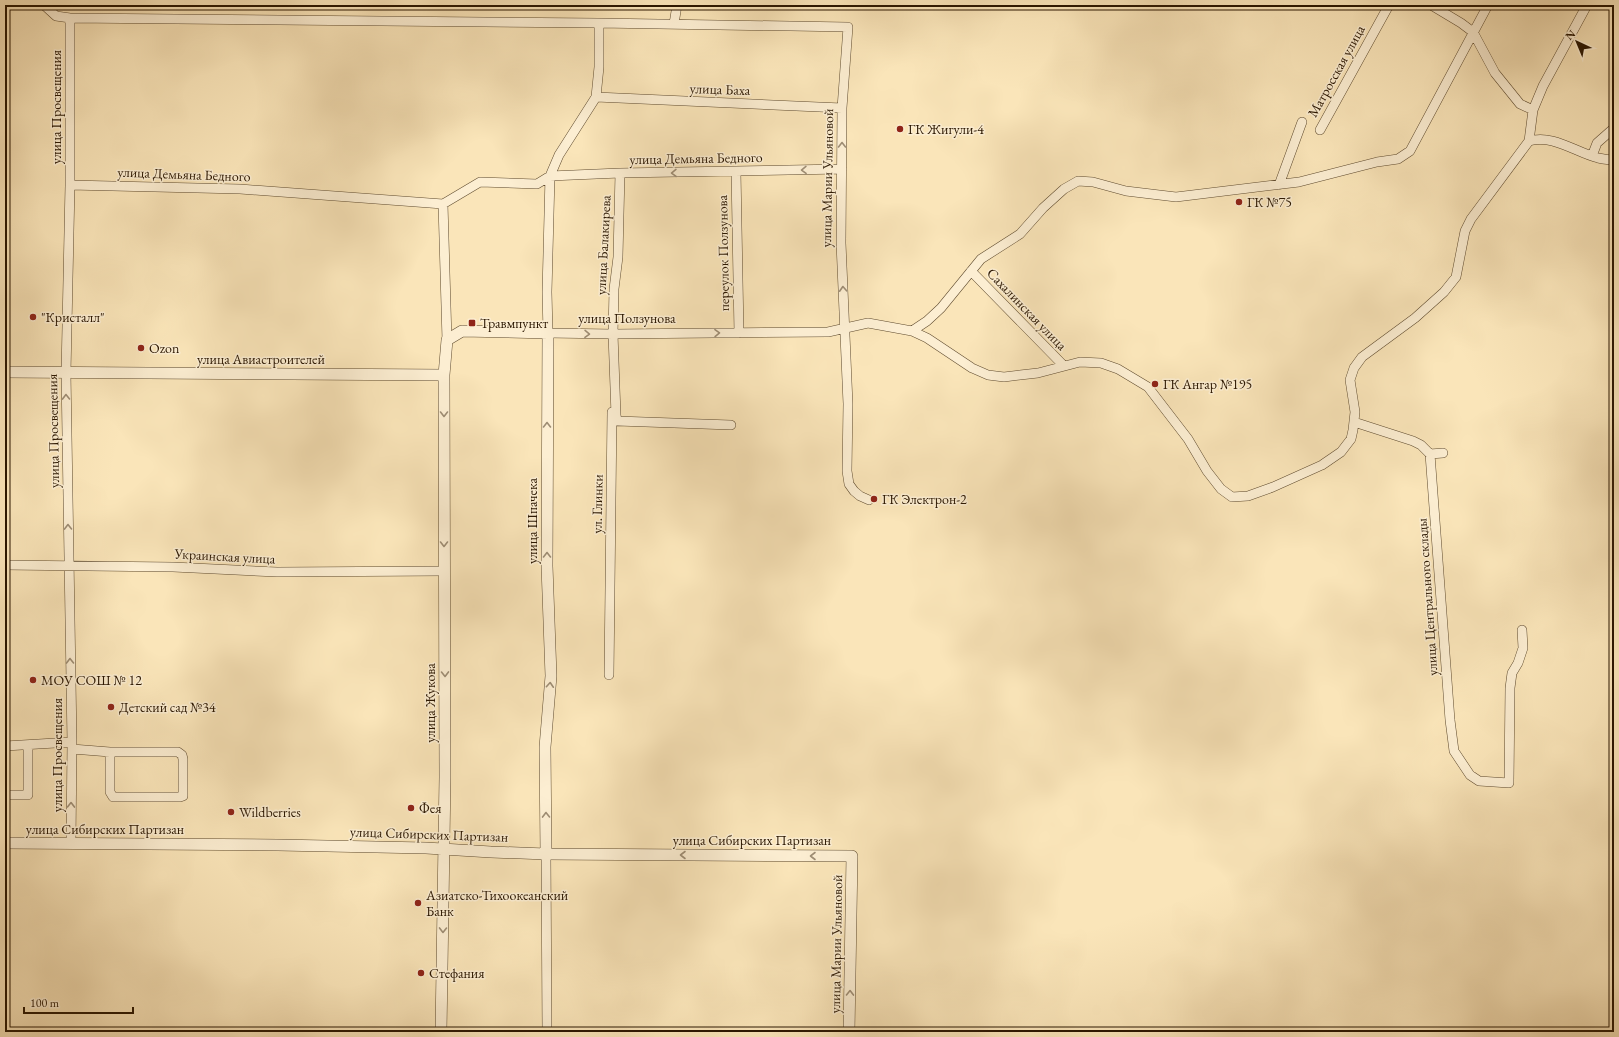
<svg xmlns="http://www.w3.org/2000/svg" width="1619" height="1037" viewBox="0 0 1619 1037" font-family="'EB Garamond',serif">
<rect width="100%" height="100%" fill="#fae5b9"/>
<filter id="stains"><feTurbulence type="fractalNoise" baseFrequency=".005" numOctaves="4"/><feColorMatrix values="0 0 0 0 .2 0 0 0 0 .09 0 0 0 0 .02 0 0 0 .5 -.17"/></filter>
<radialGradient id="worn" r=".72"><stop offset=".6" stop-color="#630" stop-opacity="0"/><stop offset="1" stop-color="#630" stop-opacity=".3"/></radialGradient>
<g fill="none" stroke-linecap="round" stroke-linejoin="round">
<!-- minor casing -->
<g stroke="#5e4a2e" stroke-width="10">
<path id="minor" d="M44 5 56 16 70 18 599 23 848 27 842 108 841 243 848 404 847 471 849 484 854 491 860 496 869 500
M1431 5 1461 23 1473 32 1495 73 1520 104 1533 110 1529 141
M70 18V185L66 373 72 742 71 844
M599 23V67L596 97 559 155 550 176 547 292 548 333 613 334 828 332 868 323 912 331 927 338 972 368 988 375 1004 377 1020 375 1038 373 1080 362 1101 363 1118 369 1148 387 1188 439 1207 471 1221 489 1232 497 1248 496 1273 487 1322 465 1341 452 1351 439 1353 430 1355 412 1350 380 1354 368 1362 357 1415 318 1444 292 1456 277 1465 231 1471 219 1529 141
M674 24 677 5
M596 97 842 108
M1533 110 1543 86 1587 5
M1320 130 1389 5
M1529 141C1553 134 1575 152 1598 158 1603 159 1609 160 1614 160
M1592 156 1597 143 1614 128
M736 172 739 333
M620 173 618 257 614 289 613 334 616 415 617 421 731 425
M70 185 240 189 443 204 480 182 537 184 550 176 620 173 842 169
M1279 185 1302 122
M443 204 447 340
M971 271 1064 366
M912 331 927 321 941 308 981 259 1020 234 1043 208 1064 189 1078 181 1093 182 1126 191 1176 197 1299 182 1377 162 1398 159 1410 151 1488 5
M1354 422 1413 441 1421 445 1430 454 1450 720 1454 751 1470 775 1479 781 1509 783 1510 688 1512 673 1518 663 1523 648 1522 630
M1430 454 1443 453
M5 565 173 567 277 572 444 571
M609 675 612 412
M5 746 72 742
M72 749 110 752H178L182 755 183 759V796L180 797H113L110 792V752
M5 795H28V745
M546 854 547 1032"/>
</g>
<!-- tertiary casing -->
<g stroke="#5e4a2e" stroke-width="12">
<path id="tertiary" d="M5 372 444 375
M5 843 278 845 426 848 491 852 546 854 852 856 849 1032
M441 1032 445 777 444 375 447 340 462 331 548 333 547 566 551 676 545 747 546 854"/>
</g>
<!-- minor -->
<use href="#minor" stroke="#fceed2" stroke-width="9"/>
<!-- tertiary -->
<use href="#tertiary" stroke="#fceed2" stroke-width="11"/>
</g>
<!-- one-way arrows -->
<defs><path id="oneway-chevron" d="M-2-3.5L2.5 0L-2 3.5" fill="none" stroke-width="1.6" stroke-linecap="round" stroke-linejoin="round"/></defs>
<g stroke="#9e8d74">
<use href="#oneway-chevron" transform="translate(842 145) rotate(-90)"/>
<use href="#oneway-chevron" transform="translate(804 170) rotate(179)"/>
<use href="#oneway-chevron" transform="translate(674 173) rotate(179)"/>
<use href="#oneway-chevron" transform="translate(843 289) rotate(-93)"/>
<use href="#oneway-chevron" transform="translate(717 333) rotate(-1)"/>
<use href="#oneway-chevron" transform="translate(587 334) rotate(1)"/>
<use href="#oneway-chevron" transform="translate(66 397) rotate(-91)"/>
<use href="#oneway-chevron" transform="translate(444 414) rotate(90)"/>
<use href="#oneway-chevron" transform="translate(547 425) rotate(-90)"/>
<use href="#oneway-chevron" transform="translate(68 527) rotate(-91)"/>
<use href="#oneway-chevron" transform="translate(444 544) rotate(90)"/>
<use href="#oneway-chevron" transform="translate(547 555) rotate(-90)"/>
<use href="#oneway-chevron" transform="translate(70 661) rotate(-91)"/>
<use href="#oneway-chevron" transform="translate(445 674) rotate(89)"/>
<use href="#oneway-chevron" transform="translate(550 685) rotate(-86)"/>
<use href="#oneway-chevron" transform="translate(71 805) rotate(-89)"/>
<use href="#oneway-chevron" transform="translate(546 815) rotate(-91)"/>
<use href="#oneway-chevron" transform="translate(683 855) rotate(-180)"/>
<use href="#oneway-chevron" transform="translate(813 856) rotate(-180)"/>
<use href="#oneway-chevron" transform="translate(443 930) rotate(91)"/>
<use href="#oneway-chevron" transform="translate(850 993) rotate(-89)"/>
</g>
<!-- markers -->
<g fill="#8f2418" stroke="#fceed2" stroke-width="1.5">
<circle cx="900" cy="129" r="4"/>
<circle cx="1239" cy="202" r="4"/>
<circle cx="33" cy="317" r="4"/>
<rect x="468" y="319" width="8" height="8" rx="2"/>
<circle cx="141" cy="348" r="4"/>
<circle cx="1155" cy="384" r="4"/>
<circle cx="874" cy="499" r="4"/>
<circle cx="33" cy="680" r="4"/>
<circle cx="111" cy="707" r="4"/>
<circle cx="411" cy="808" r="4"/>
<circle cx="231" cy="812" r="4"/>
<circle cx="418" cy="903" r="4"/>
<circle cx="421" cy="973" r="4"/>
</g>
<g text-anchor="middle" stroke-width="3" stroke-linejoin="round" paint-order="stroke">
<!-- street labels -->
<g font-size="14" fill="#2a1600" stroke="#fceed2">
<text transform="translate(1336 71) rotate(-61)" y="5">Матросская улица</text>
<text transform="translate(720 89) rotate(2)" y="5">улица Баха</text>
<text transform="translate(56 107) rotate(-90)" y="5">улица Просвещения</text>
<text transform="translate(696 158) rotate(-1)" y="5">улица Демьяна Бедного</text>
<text transform="translate(184 174) rotate(2)" y="5">улица Демьяна Бедного</text>
<text transform="translate(827 178) rotate(-89)" y="5">улица Марии Ульяновой</text>
<text transform="translate(603 245) rotate(-87)" y="5">улица Балакирева</text>
<text transform="translate(723 253) rotate(-91)" y="5">переулок Ползунова</text>
<text transform="translate(1027 309) rotate(46)" y="5">Сахалинская улица</text>
<text x="627" y="323">улица Ползунова</text>
<text x="261" y="364">улица Авиастроителей</text>
<text transform="translate(53 431) rotate(-91)" y="5">улица Просвещения</text>
<text transform="translate(597 504) rotate(-89)" y="5">ул. Глинки</text>
<text transform="translate(532 521) rotate(-90)" y="5">улица Шпачека</text>
<text transform="translate(225 556) rotate(3)" y="5">Украинская улица</text>
<text transform="translate(1427 597) rotate(-94)" y="5">улица Центрального склады</text>
<text transform="translate(430 703) rotate(-90)" y="5">улица Жукова</text>
<text transform="translate(57 755) rotate(-90)" y="5">улица Просвещения</text>
<text x="105" y="834">улица Сибирских Партизан</text>
<text transform="translate(429 834) rotate(2)" y="5">улица Сибирских Партизан</text>
<text x="752" y="845">улица Сибирских Партизан</text>
<text transform="translate(836 944) rotate(-89)" y="5">улица Марии Ульяновой</text>
</g>
<!-- poi labels -->
<g font-size="14" fill="#2a1600" stroke="#fceed2" text-anchor="start">
<text x="908" y="134">ГК Жигули-4</text>
<text x="1247" y="207">ГК №75</text>
<text x="41" y="322">"Кристалл"</text>
<text x="480" y="328">Травмпункт</text>
<text x="149" y="353">Ozon</text>
<text x="1163" y="389">ГК Ангар №195</text>
<text x="882" y="504">ГК Электрон-2</text>
<text x="41" y="685">МОУ СОШ № 12</text>
<text x="119" y="712">Детский сад №34</text>
<text x="419" y="813">Фея</text>
<text x="239" y="817">Wildberries</text>
<text x="426" y="900">Азиатско-Тихоокеанский<tspan x="426" dy="16">Банк</tspan></text>
<text x="429" y="978">Стефания</text>
</g>
</g>
<!-- margin -->
<rect width="1619" height="1037" fill="none" stroke="#fae5b9" stroke-width="20"/>
<rect x="6" y="6" width="1607" height="1025" fill="none" stroke="#2a1600" stroke-width="2"/>
<rect x="10" y="10" width="1599" height="1017" fill="none" stroke="#2a1600"/>
<!-- north arrow -->
<g transform="translate(1577 42) rotate(316)" stroke="#fceed2" stroke-width="3" paint-order="stroke">
<path d="M0-3L7 15L0 10L-7 15Z" fill="#2a1600"/>
<text y="-6" font-size="11" font-weight="bold" text-anchor="middle" fill="#2a1600">N</text>
</g>
<!-- scale -->
<path d="M24 1007v6h109v-6" fill="none" stroke="#2a1600" stroke-width="2"/>
<text x="30" y="1007" font-size="12" fill="#2a1600" stroke="#fceed2" stroke-width="3" paint-order="stroke">100 m</text>
<rect width="100%" height="100%" filter="url(#stains)"/>
<rect width="100%" height="100%" fill="url(#worn)"/>
</svg>
